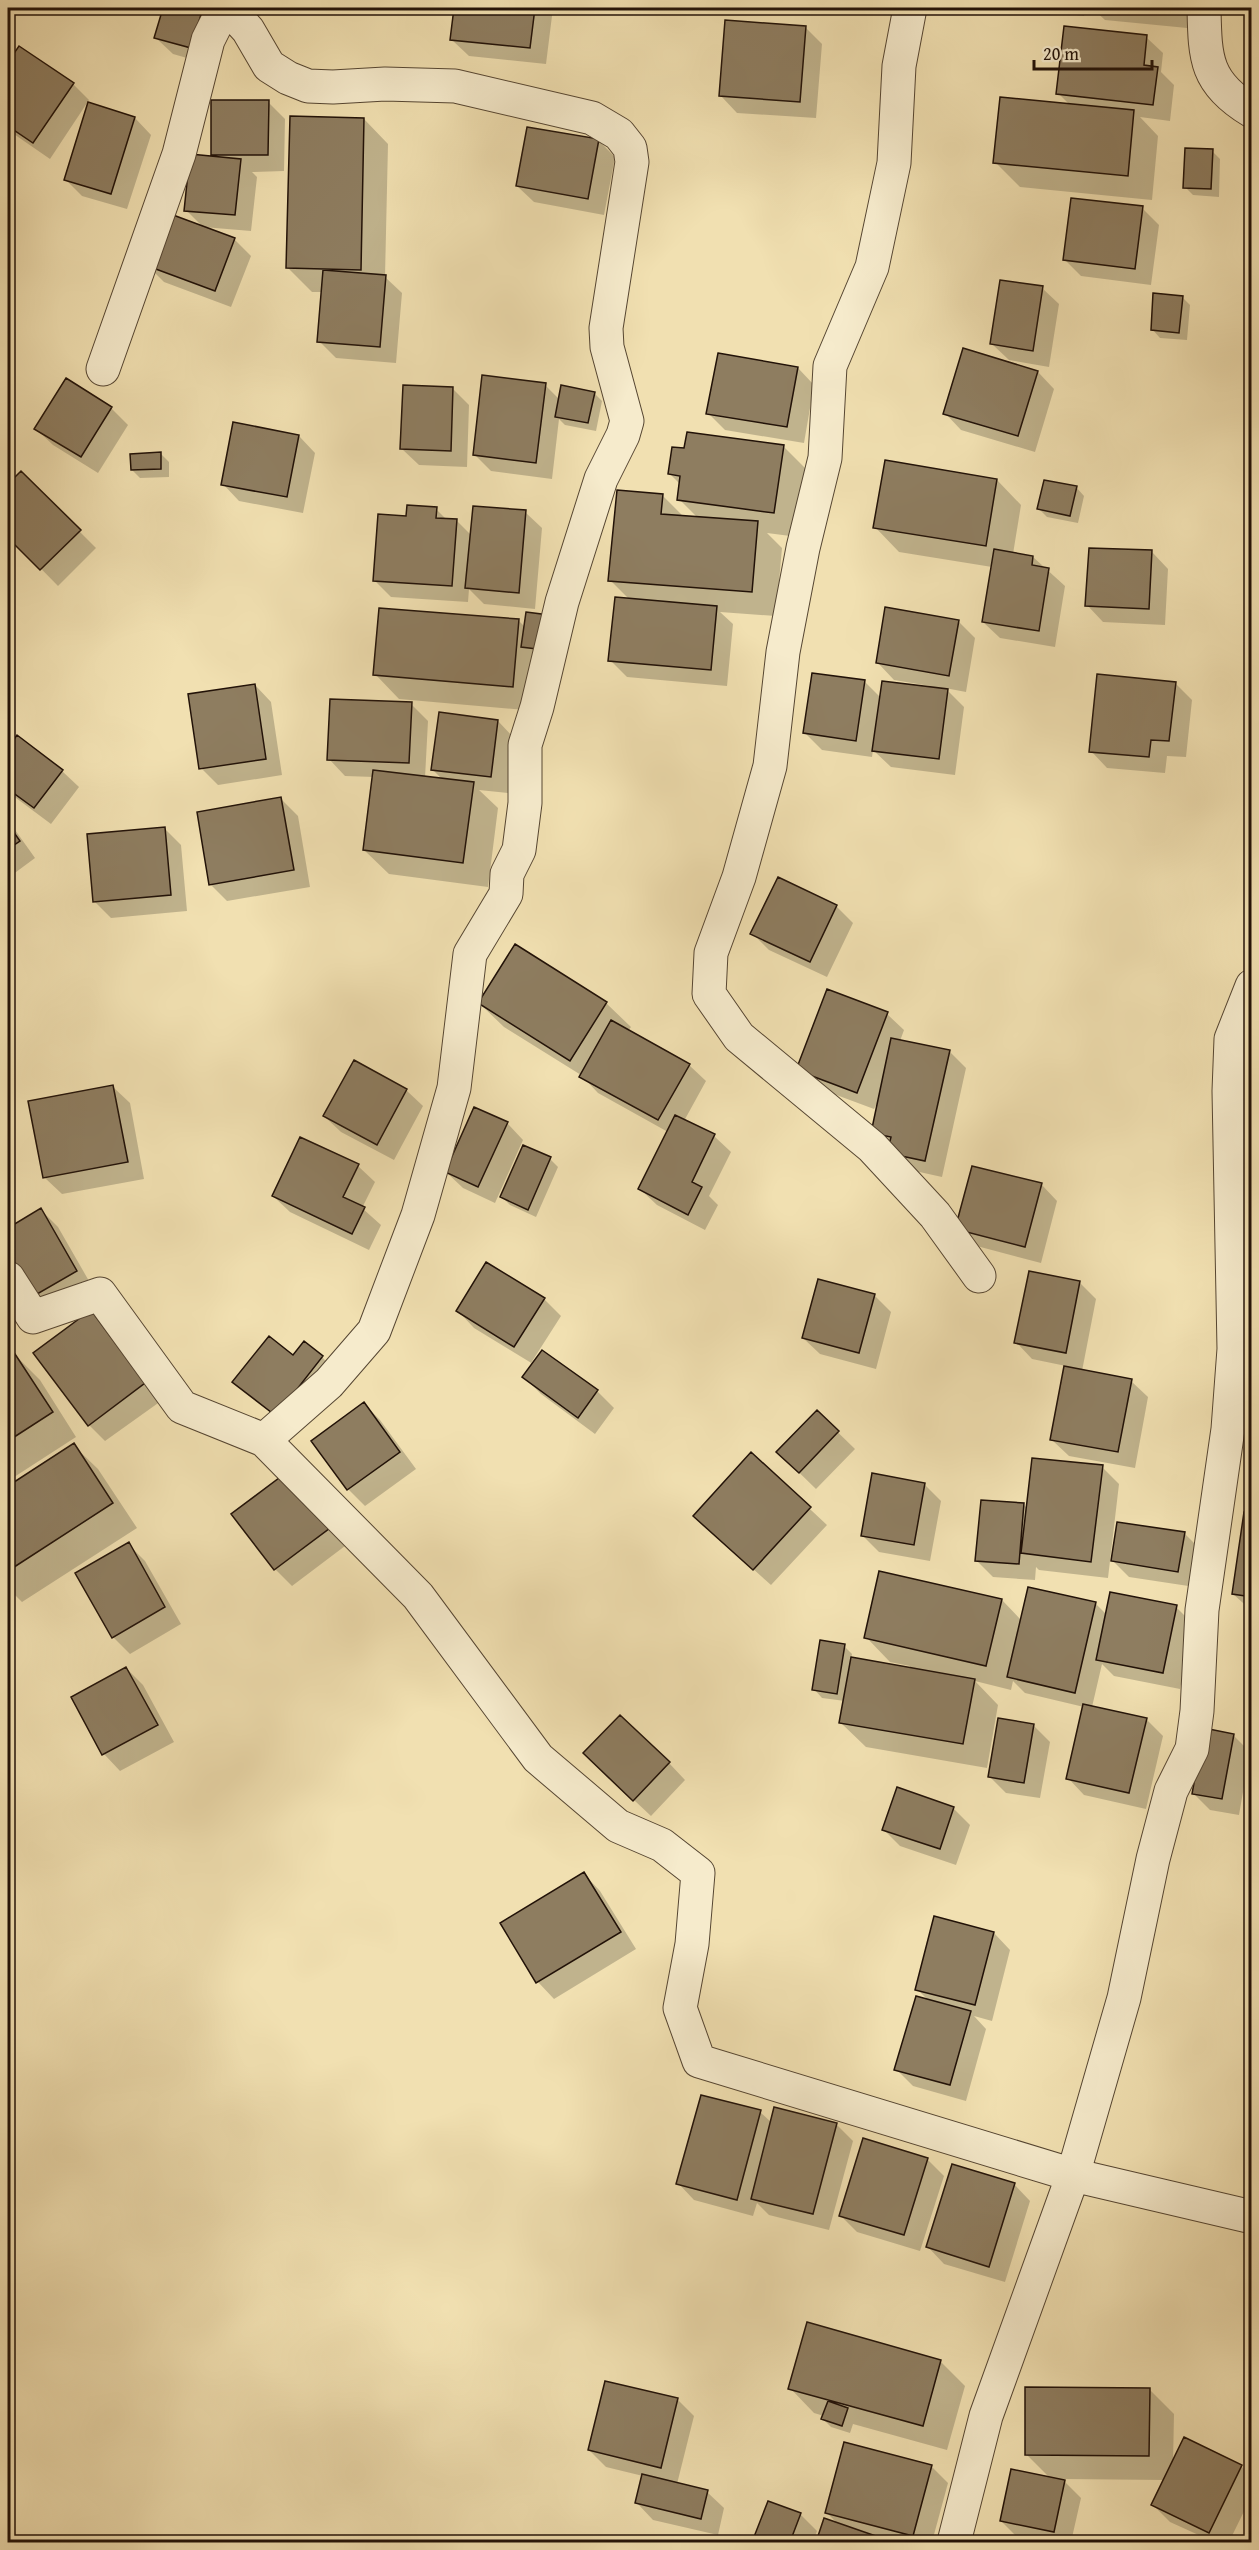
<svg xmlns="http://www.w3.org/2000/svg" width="1259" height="2550" viewBox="0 0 1259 2550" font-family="'Gentium Book Plus',serif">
<rect width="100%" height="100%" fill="#f1e0b1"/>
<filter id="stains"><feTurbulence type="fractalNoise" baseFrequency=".00333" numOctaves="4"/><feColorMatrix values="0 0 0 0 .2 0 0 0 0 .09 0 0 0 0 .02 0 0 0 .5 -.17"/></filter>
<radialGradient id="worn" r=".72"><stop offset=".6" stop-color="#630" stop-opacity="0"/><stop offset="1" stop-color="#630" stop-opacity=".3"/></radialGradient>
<!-- shadow -->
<path fill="#0003" d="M165 8H224L208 64 173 54 156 38Z
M455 8H553L546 64 469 56 452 40Z
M1022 8H1085L1084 16Z
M1092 8H1189L1187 28 1105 20Z
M805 27 822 44 816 118 737 113 721 96Z
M1146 37 1163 53 1161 72 1174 85 1170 121 1140 117 1158 136 1152 200 1020 187 995 162 1070 105 1058 93Z
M19 48 73 84 89 100 50 159 8 130V65Z
M213 102H268L285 119 284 171 252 172 257 177 251 231 203 227 186 210 212 158Z
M135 118 151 135 127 209 82 196 65 179Z
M364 119 388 144 385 277 402 293 396 363 336 358 319 341 323 292H312L288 268Z
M599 141 615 157 604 215 534 202 517 186Z
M1212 151 1220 159 1219 197 1193 195 1185 187Z
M1142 208 1159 225 1151 285 1081 276 1065 260Z
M234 239 251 256 231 307 164 282 147 265Z
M1042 288 1059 304 1049 367 1009 360 992 344Z
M1182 297 1190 305 1187 340 1160 338 1152 329Z
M798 368 814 385 804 443 725 430 708 413Z
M1038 372 1054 389 1035 452 961 430 945 413Z
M67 381 111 408 128 425 98 473 53 445 36 429Z
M545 385 560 400 594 393 602 401 596 431 565 425 559 419 552 479 491 471 475 455Z
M452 388 469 405 467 467 419 465 402 449Z
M299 436 315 453 303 513 239 501 223 484Z
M784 447 808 471 798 537 767 533 782 548 776 616 720 612 733 624 727 686 627 677 610 660 630 600 610 580 662 495 684 517 698 518 679 499 681 485 669 473Z
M161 454 169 462V477L140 478 132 470Z
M21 473 96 548 58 586 8 535V486Z
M997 480 1021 505 1013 554 1033 557 1065 586 1055 647 1000 638 983 622 992 567 899 552 875 527Z
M1076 487 1084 496 1078 523 1047 517 1039 509Z
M436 509 447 520H456L472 536 525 512 542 528 535 609 484 604 469 589 468 602 391 597 375 581 407 517Z
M1152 552 1168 569 1165 625 1103 622 1087 605Z
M548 617 537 711 399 699 375 674 519 621 525 627Z
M958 621 975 638 966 692 945 688 964 707 955 775 891 767 873 750 872 757 822 750 805 733 864 681 881 698 930 688V686L894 680 878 663Z
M1176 684 1192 700 1186 757 1167 756 1165 773 1107 768 1091 751Z
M255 685 271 702 282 775 218 785 201 768Z
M411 704 428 721 425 778 443 780 433 770 498 721 514 738 508 793 479 790 498 808 488 887 389 874 364 850 374 777 345 776 329 759Z
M17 738 62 771 79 787 51 824 8 792V750Z
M281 799 298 816 310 887 227 901 210 884Z
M8 820 35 858 8 878Z
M165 829 181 845 187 911 111 918 94 901Z
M836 906 853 923 827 977 769 950 752 933Z
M479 1003H606L631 1027 628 1031 689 1065 706 1081 684 1121 714 1136 731 1152 709 1196 718 1205 705 1230 657 1205 640 1189 668 1132 598 1093 581 1075 504 1027Z
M887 1014 904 1030 900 1041 949 1051 966 1068 942 1177 906 1169 873 1132 880 1098 874 1109 815 1087 798 1070Z
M113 1087 130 1103 144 1179 62 1194 45 1178 30 1102Z
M406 1090 423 1106 394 1160 341 1132 324 1116Z
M507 1123 523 1140 495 1203 463 1188 446 1172Z
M550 1159 558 1167 536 1217 510 1205 502 1197Z
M358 1166 375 1182 362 1208 381 1225 369 1250 290 1212 273 1196Z
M1041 1184 1057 1201 1041 1263 973 1245 957 1229Z
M41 1210 58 1227 93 1288 49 1313 33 1296 8 1252V1229Z
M1079 1282 1096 1299 1082 1371 1131 1381 1148 1397 1135 1468 1069 1456 1052 1440 1066 1366 1032 1359 1016 1342Z
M874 1295 891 1312 876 1369 820 1354 803 1338Z
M544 1299 561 1316 531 1363 533 1364 542 1352 597 1391 614 1408 595 1434 541 1394 524 1377 533 1364 474 1328 458 1311Z
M91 1312 107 1329 161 1401 105 1441 89 1425Z
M15 1355 40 1380 76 1437 8 1481V1360Z
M293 1357H322L338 1374 293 1431 234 1382Z
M364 1404 380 1420 416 1469 365 1506 348 1489Z
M817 1412 855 1449 816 1489 778 1452Z
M73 1445 98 1469 137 1528 22 1602 8 1588V1488Z
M751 1454 827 1525 771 1585 712 1532Z
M1102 1467 1119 1484 1108 1578 1039 1570 1036 1567 1035 1580 993 1577 976 1560 1023 1504 1028 1509Z
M287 1474 345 1546 292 1586 275 1569 233 1514Z
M924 1484 941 1501 930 1561 879 1552 862 1535Z
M1252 1514V1611L1233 1594Z
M1184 1533 1201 1550 1195 1587 1129 1577 1111 1559Z
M128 1544 145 1561 181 1624 130 1654 113 1637Z
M1002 1600 1021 1620 1096 1604 1107 1615 1176 1607 1193 1624 1180 1689 1114 1676 1102 1664 1092 1707 1146 1719 1163 1736 1146 1809 1084 1795 1068 1778 1084 1707 1025 1693 1013 1681 1011 1690 975 1681 998 1705 987 1768 866 1747 841 1723 845 1701 822 1698 814 1689 844 1646 852 1654 851 1659 909 1669 910 1666 890 1662 866 1637Z
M126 1668 143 1685 174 1742 120 1771 104 1754 73 1698Z
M1033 1725 1050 1742 1040 1798 1006 1793 990 1777Z
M1233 1735 1250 1752 1239 1815 1210 1810 1194 1794Z
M669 1763 685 1780 651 1816 602 1770Z
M953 1808 970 1825 956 1865 900 1846 884 1830Z
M584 1874 600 1891 636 1949 554 1999 538 1982 502 1924Z
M994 1933 1010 1950 992 2021 974 2016 986 2029 966 2101 913 2086 896 2069 928 2000 917 1989Z
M760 2112 772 2123 836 2124 853 2141 829 2230 769 2215 757 2203 753 2216 694 2200 678 2183Z
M927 2159 944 2176 920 2251 857 2232 841 2216Z
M1014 2184 1030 2201 1005 2282 944 2264 928 2247Z
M940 2361 965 2386 947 2450 853 2424 850 2433 831 2427 823 2419 824 2416 814 2413 790 2388Z
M1149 2389 1174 2414 1173 2464 1241 2466 1252 2477V2495L1229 2542H1214L1170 2522 1153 2505 1165 2480 1062 2479 1081 2498 1071 2542H1043L1018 2538 1001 2521 1050 2478 1026 2454Z
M677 2399 694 2416 677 2484 707 2492 724 2508 718 2535 653 2520 637 2503 643 2476 606 2467 589 2450Z
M931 2466 948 2483 932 2542H817L825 2520 839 2525 827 2513Z
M768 2503 800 2514 817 2531 813 2542H754Z"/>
<!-- building -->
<path fill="#8e7d60" stroke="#221208" stroke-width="1.5" d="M163 8H203L191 48 154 38Z
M454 8H535L530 48 450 40Z
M1124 8H1171V12Z
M725 20 806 26 800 102 719 96Z
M1064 26 1147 35 1144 65 1158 67 1153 105 1056 94Z
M19 46 74 83 33 143 8 126V62Z
M1000 97 1134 110 1128 176 993 163Z
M211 100H269L268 155H211Z
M88 102 135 117 111 194 64 180Z
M290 116 364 118 361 270 286 268Z
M527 127 599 139 588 199 516 186Z
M1185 148 1213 149 1211 189 1183 188Z
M190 154 241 159 235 215 184 211Z
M1071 198 1143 206 1135 269 1063 260Z
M165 212 235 238 215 291 145 265Z
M323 270 386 275 380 347 317 342Z
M1000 280 1043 286 1033 351 990 344Z
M1153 293 1183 296 1179 333 1151 330Z
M963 348 1038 371 1018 436 943 414Z
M718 353 798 367 787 427 706 414Z
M482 375 546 383 536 463 473 455Z
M66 378 112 407 81 457 34 429Z
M403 385 453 387 451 451 400 449Z
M561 385 595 392 588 423 555 417Z
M233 422 299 435 287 497 221 485Z
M687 432 784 445 774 513 677 500 680 476 668 474 672 447 684 448Z
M161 452V469L131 470 130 454Z
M885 460 997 479 986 546 873 528Z
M21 471 81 530 40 570 8 538V484Z
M1044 480 1077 486 1070 516 1037 509Z
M617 490 663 494 661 514 758 521 752 592 608 581Z
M407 505 437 507 436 518 457 519 452 586 373 581 378 514 406 516Z
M473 506 526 510 519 593 465 588Z
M1089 548 1152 550 1149 609 1085 606Z
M994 549 1033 556 1032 565 1049 568 1039 631 982 622Z
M615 597 717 606 711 670 608 661Z
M885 607 959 620 949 676 876 663Z
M379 608 519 619 513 687 373 675Z
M526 612 549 615 545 650 521 647Z
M812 673 865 680 856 741 803 733Z
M1097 674 1176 682 1169 741 1151 740 1149 757 1089 752Z
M882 681 948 689 939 759 872 751Z
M255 684 266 759 199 769 188 694Z
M330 699 412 702 409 763 327 760Z
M439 712 498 720 491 777 431 770Z
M17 735 63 770 34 808 8 789V748Z
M373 770 474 782 463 863 363 850Z
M281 797 294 870 209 885 197 812Z
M8 824 20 841 8 849Z
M165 827 171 895 93 902 87 834Z
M778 877 837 905 810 962 750 934Z
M515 944 607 1002 570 1061 478 1003Z
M827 989 888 1012 857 1093 796 1070Z
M611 1020 690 1064 658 1120 579 1077Z
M891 1038 950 1050 925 1161 887 1153 891 1137 871 1133Z
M354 1060 407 1089 377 1145 323 1116Z
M113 1085 128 1162 43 1178 28 1101Z
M474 1107 508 1122 478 1187 445 1172Z
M675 1115 715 1134 692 1182 702 1187 688 1215 638 1189Z
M300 1137 359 1164 343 1197 365 1207 352 1234 272 1196Z
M523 1145 551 1157 528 1210 500 1197Z
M972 1166 1042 1183 1025 1247 955 1229Z
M41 1208 77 1271 32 1297 8 1255V1228Z
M486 1262 545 1298 514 1347 456 1311Z
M1029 1271 1080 1281 1066 1353 1014 1343Z
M818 1279 875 1294 859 1353 802 1338Z
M91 1310 145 1383 88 1426 33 1353Z
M269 1336 293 1355 304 1341 323 1356 276 1416 232 1382Z
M542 1350 598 1390 578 1418 522 1377Z
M15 1354 53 1412 8 1441V1358Z
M1064 1366 1132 1379 1118 1452 1050 1440Z
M364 1402 400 1452 347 1490 311 1441Z
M817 1410 839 1431 799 1473 776 1452Z
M74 1443 113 1503 8 1571V1486Z
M751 1452 811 1507 753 1570 693 1516Z
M1032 1458 1103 1465 1091 1562 1021 1553Z
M287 1472 330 1528 274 1570 231 1514Z
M872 1473 925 1483 914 1545 861 1536Z
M981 1500 1024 1503 1019 1564 975 1561Z
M1244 1512 1252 1513V1597L1232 1594Z
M1117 1522 1185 1532 1178 1572 1111 1561Z
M129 1542 165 1607 112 1638 75 1573Z
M879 1571 1002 1599 986 1666 864 1638Z
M1028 1587 1096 1602 1075 1693 1007 1677Z
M1110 1592 1177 1605 1163 1673 1096 1660Z
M820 1640 845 1644 837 1694 812 1690Z
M851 1657 975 1679 963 1744 839 1723Z
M126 1667 158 1725 102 1755 71 1697Z
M1083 1704 1147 1718 1129 1793 1066 1779Z
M620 1715 670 1762 633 1801 583 1753Z
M998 1718 1034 1724 1024 1783 988 1777Z
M1204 1728 1234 1734 1222 1799 1192 1794Z
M897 1787 954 1807 940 1849 882 1830Z
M584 1872 621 1932 536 1983 500 1923Z
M934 1916 994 1932 975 2005 915 1990Z
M916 1996 971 2011 950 2085 894 2070Z
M701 2095 761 2110 737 2200 676 2184Z
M774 2107 837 2123 813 2214 751 2199Z
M863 2138 928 2158 904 2235 839 2216Z
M952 2164 1015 2183 989 2267 926 2247Z
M807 2322 941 2360 923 2426 788 2389Z
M605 2381 678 2398 661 2468 588 2450Z
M1025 2387 1150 2388 1149 2456 1025 2455Z
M828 2401 848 2408 842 2426 821 2419Z
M1184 2437 1242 2465 1209 2533 1151 2505Z
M844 2442 932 2465 913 2536 825 2513Z
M1011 2469 1065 2480 1054 2532 1000 2521Z
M642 2474 708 2490 701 2519 635 2503Z
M768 2501 801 2513 790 2542H752Z
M824 2518 893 2542H816Z"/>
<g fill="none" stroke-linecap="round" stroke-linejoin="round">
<!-- minor casing -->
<g stroke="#564632" stroke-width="35">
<path id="minor" d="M228 8 248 30 269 66 288 78 308 86 333 87 385 84 455 86 592 118 619 134 630 148 632 162 606 328 607 347 627 421 623 435 601 479 562 602 537 707 525 745V803L519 850 507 874 506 894 470 954 454 1088 418 1215 374 1331 329 1383 264 1440
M910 8 899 66 894 163 872 267 830 366 825 458 803 548 783 652 770 766 739 877 711 953 709 994 739 1037 872 1147 935 1215 979 1276
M1204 8C1205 58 1205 83 1252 111
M103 369 179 154 208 40 224 8
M8 1278 33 1317 100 1294 182 1407 264 1440 418 1596 538 1758 618 1826 662 1845 698 1873 692 1944 680 2008 699 2061 1073 2175 1252 2217
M954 2542 986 2416 1073 2175 1124 1998 1153 1859 1171 1791 1192 1749 1197 1711 1202 1610 1228 1429 1234 1349 1229 1091 1231 1039 1252 986"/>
</g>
<!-- minor -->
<use href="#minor" stroke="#f6ebcc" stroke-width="33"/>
</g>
<!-- margin -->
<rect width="1259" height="2550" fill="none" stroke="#f1e0b1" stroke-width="30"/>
<rect x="9" y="9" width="1241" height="2532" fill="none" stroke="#221208" stroke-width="3"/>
<rect x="15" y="15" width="1229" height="2520" fill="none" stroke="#221208" stroke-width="1.5"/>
<!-- scale -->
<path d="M1034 60v9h118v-9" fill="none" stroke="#221208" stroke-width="3"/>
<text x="1043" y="60" font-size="18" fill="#221208" stroke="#f6ebcc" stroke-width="4.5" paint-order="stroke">20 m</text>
<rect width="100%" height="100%" filter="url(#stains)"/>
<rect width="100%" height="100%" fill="url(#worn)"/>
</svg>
